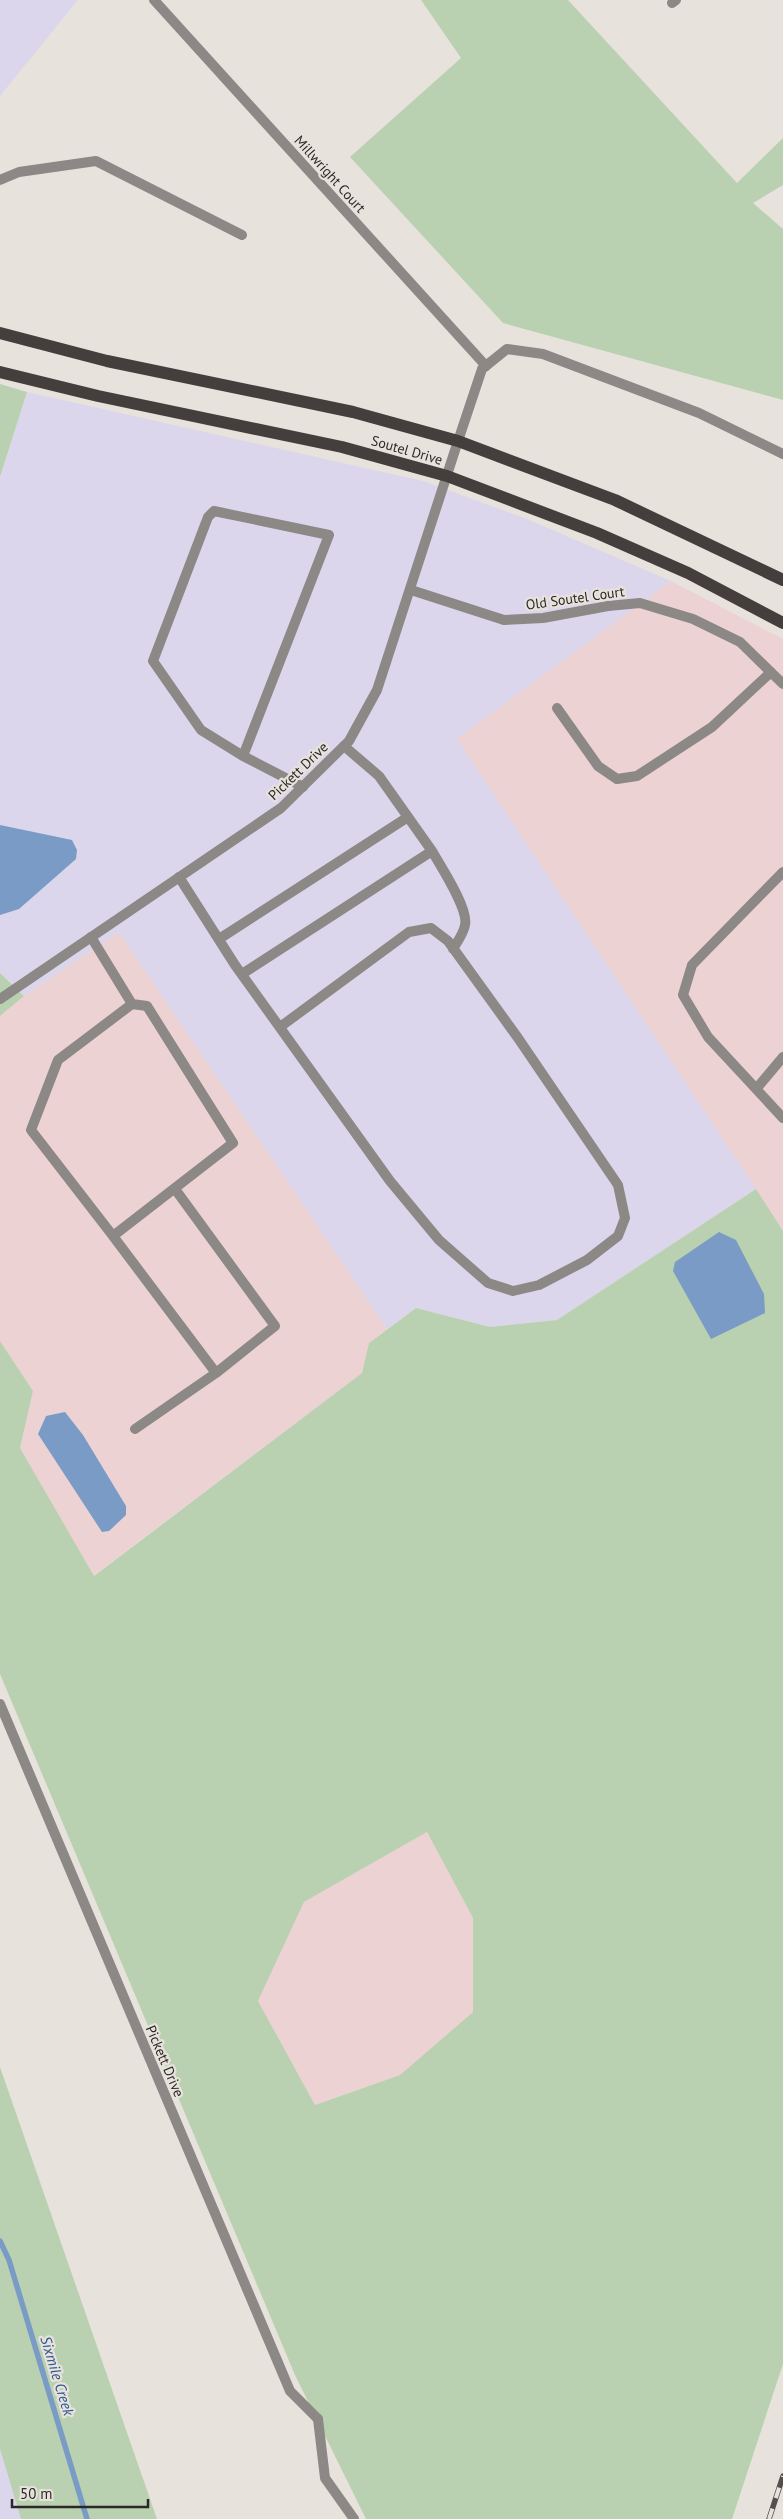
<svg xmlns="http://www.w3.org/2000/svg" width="783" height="2519" viewBox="0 0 783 2519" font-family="'PT Sans',sans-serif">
<rect width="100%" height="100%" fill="#e8e2dc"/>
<!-- commercial -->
<path fill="#edd2d3" d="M671 581 783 639V1231L457 739Z
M119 932 387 1329 369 1343 362 1373 93 1576 20 1448 33 1391 0 1341V1016L24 996Z
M427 1832 473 1918V2012L400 2075 315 2105 258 2001 304 1902Z"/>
<!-- industrial -->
<path fill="#dbd6ec" d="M0 0H78L0 96Z
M27 392 423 481 527 519 671 581 457 739 756 1189 557 1320 490 1327 416 1308 387 1329 119 932 24 996 0 973V477Z
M0 2449 21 2519H0Z"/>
<!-- green -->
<path fill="#bad1b1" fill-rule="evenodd" d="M421 0H568L737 183 783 138V185L753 203 783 229V400L503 323 350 157 461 58Z
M0 384 27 392 0 477Z
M0 973 24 996 0 1016Z
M756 1189 783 1231V2364L732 2519H366L295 2375 0 1674V1341L33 1391 20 1448 94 1576 362 1373 369 1343 416 1308 490 1327 557 1320ZM427 1832 473 1918V2012L400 2075 315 2105 258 2001 304 1902Z
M0 2067 157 2519H21L0 2449Z"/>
<!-- water -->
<path fill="#799bc6" d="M0 825 72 840 77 850 76 859 19 909 0 915Z
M719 1232 736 1240 764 1294 765 1313 711 1339 673 1271 675 1262Z
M65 1412 83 1435 126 1506V1515L109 1531 102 1532 38 1434 46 1416Z"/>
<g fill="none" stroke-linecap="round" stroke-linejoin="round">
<!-- stream -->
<path stroke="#799bc6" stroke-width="5.5" d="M0 2241 9 2260 87 2519"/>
<!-- lane -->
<path stroke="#8b8886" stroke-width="10" d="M672 3 676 0
M0 180 19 172 96 161 242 235
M458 441 482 369 507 349 543 354 699 413 783 454
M411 590 504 620 543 618 608 606 640 603 693 619 740 642 783 684
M557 708 598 766 617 779 637 776 712 727 771 672
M243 756 329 535 214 511 208 517 153 661 201 730 243 756 303 787
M432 851C440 865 469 909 465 925 464 933 457 942 453 949
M783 872 692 965 683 995 708 1037 783 1118
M179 877 235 965 390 1181 439 1240 488 1283 513 1291 539 1285 587 1260 618 1236 625 1218 618 1185 518 1038 448 941 431 928 409 932 280 1027
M91 937 132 1004 58 1060 31 1130 113 1236 233 1143 147 1006 132 1004
M219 939 408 817
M242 974 432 851 379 776 344 746
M757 1088 783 1057
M175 1189 275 1326 216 1373
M113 1236 216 1373 135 1429
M318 2419 325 2478 354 2519"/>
<!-- street -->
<path stroke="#8b8886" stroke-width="10" d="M154 0 486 366
M0 999 281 808 349 741 377 690 458 441
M0 1704 290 2391 318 2419"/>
<!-- primary -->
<path stroke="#443f3c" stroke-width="12" d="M0 333 107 361 353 412 458 441 615 500 783 580
M0 372 98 396 342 447 447 476 597 533 688 573 783 623"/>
<!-- rail casing -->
<g stroke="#524f4c" stroke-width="5.5">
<path id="rail" d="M769 2519 783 2476"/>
</g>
<!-- rail -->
<use href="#rail" stroke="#e8e2dc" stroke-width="4" stroke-dasharray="11" stroke-linecap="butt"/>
</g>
<g text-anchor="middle" stroke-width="4.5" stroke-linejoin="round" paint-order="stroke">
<!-- street labels -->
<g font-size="14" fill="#2b2927" stroke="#e8e2dc">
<text transform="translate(330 174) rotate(48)" y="5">Millwright Court</text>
<text transform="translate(407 450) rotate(16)" y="5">Soutel Drive</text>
<text transform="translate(575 598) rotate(-8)" y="5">Old Soutel Court</text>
<text transform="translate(298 771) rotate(-44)" y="5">Pickett Drive</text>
<text transform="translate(165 2061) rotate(67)" y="5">Pickett Drive</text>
</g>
<!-- water labels -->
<g font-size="15" font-style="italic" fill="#2b5990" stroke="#e8e2dc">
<text transform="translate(57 2376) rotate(73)" y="5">Sixmile Creek</text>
</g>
</g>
<!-- scale -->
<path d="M12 2499v8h136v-8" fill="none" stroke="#2b2927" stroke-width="2.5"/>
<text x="20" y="2499" font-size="15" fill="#2b2927" stroke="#e8e2dc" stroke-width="4" paint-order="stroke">50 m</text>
</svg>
